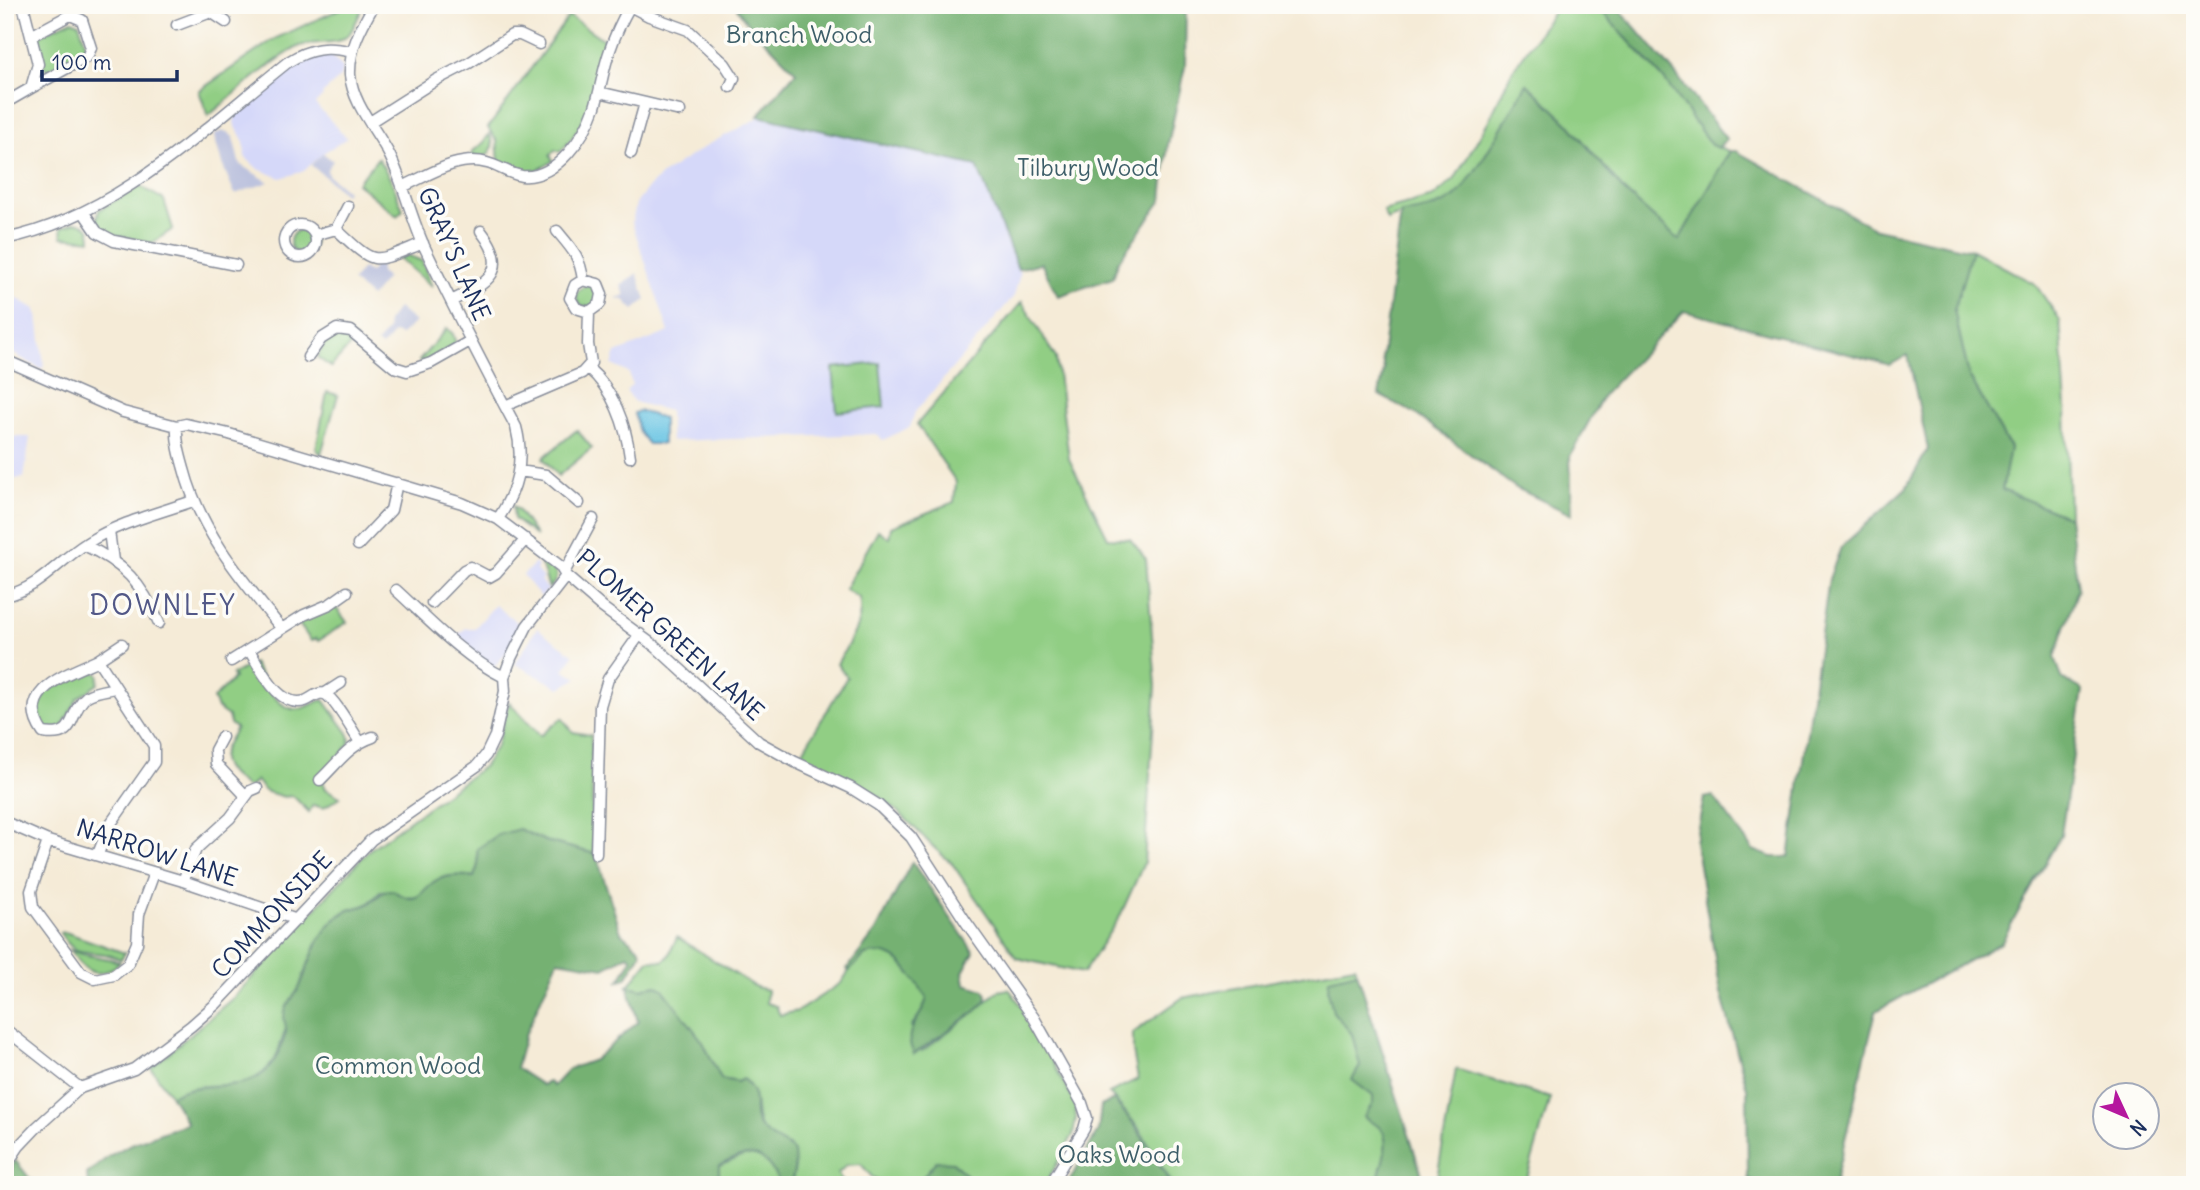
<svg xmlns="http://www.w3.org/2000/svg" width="2200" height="1190" viewBox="0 0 2200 1190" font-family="Delius,sans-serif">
<rect width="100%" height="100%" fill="#fdfcf7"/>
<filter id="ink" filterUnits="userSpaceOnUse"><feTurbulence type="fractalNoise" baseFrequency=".0143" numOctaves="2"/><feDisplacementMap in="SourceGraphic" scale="14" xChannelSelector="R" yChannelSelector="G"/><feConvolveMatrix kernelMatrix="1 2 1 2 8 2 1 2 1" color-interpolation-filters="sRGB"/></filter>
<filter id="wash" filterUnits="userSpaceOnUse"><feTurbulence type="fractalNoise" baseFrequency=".00686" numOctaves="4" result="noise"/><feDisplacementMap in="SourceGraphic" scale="28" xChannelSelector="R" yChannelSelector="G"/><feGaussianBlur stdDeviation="1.57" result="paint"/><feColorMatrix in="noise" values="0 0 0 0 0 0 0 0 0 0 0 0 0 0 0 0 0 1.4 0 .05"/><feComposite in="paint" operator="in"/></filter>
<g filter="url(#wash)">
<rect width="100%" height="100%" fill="#f5ebd7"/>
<!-- built -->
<path fill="#d5d8f9" d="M318 56H332L343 68 341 77 322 94 323 96 315 104 347 138 323 153 304 171 281 178 258 169 245 157 244 142 234 123 236 112 294 64Z
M758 116 977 166 1020 274 1014 296 915 412 910 427 883 440 876 434 671 441 669 411 634 402 626 391 632 385 629 373 612 365 616 353 669 332 632 223 636 204 649 186 663 174 709 144 757 119Z
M5 291 35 309 38 315 44 366 41 369 5 349Z
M5 437H30L24 478 5 480Z
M535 563 538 566 536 570 543 578 541 580 548 590 541 597 523 575Z
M495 605 522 626 506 653 494 667 454 638 466 628H475Z
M537 628 574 655 563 670 578 678 560 688 515 664Z"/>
<!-- industrial -->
<path fill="#bdc3de" d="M222 131 228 132 233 137 239 162 244 167 269 182 235 194 222 164 214 135Z
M323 153 333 161 327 169 328 175 347 191 345 194 311 165Z
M381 265 380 273 387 278 371 297 352 281 363 268 370 273 375 266Z
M637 273 646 300 634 310 624 300 616 298 625 295 621 286Z
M398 308 415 322 401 335 394 333 382 347 377 343 388 330 387 322Z"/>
<!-- green -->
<path fill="#91ce84" stroke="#567e71" stroke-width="2" d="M349 5H364C359 14 355 27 349 34 337 48 313 39 298 47 265 65 237 93 208 116L199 91 274 39Z
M1558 5H1596L1663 78 1711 145 1730 151 1679 240 1624 191 1568 123 1527 84C1513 107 1471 186 1453 198 1431 212 1409 210 1387 220L1383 211 1433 197 1454 180 1489 120 1511 73Z
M569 16 607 42C596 80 590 123 560 152L555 150 550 155 553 161C531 177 521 172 499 162L497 141 488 128Z
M72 20 79 23 87 48 82 56 52 73C39 67 34 46 41 34Z
M489 134C495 144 493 153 482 158L473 157 472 152 484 142Z
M378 158 391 180 403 210 397 216 357 183Z
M140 186 164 200 173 229 152 243 105 233 96 222 99 210Z
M75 222C87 224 91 228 91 240L62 237 61 228Z
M290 242a12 12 0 1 1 24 0a12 12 0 1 1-24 0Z
M1972 250 2035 284 2060 320 2066 407 2069 517 2002 490 2010 448 1969 376 1954 310Z
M407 255 422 261 432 287 399 258Z
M587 285 597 289V306L582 307 577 301V292Z
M1022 302 1056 358 1069 459 1108 538 1130 539 1146 559 1156 686 1144 863 1120 916 1083 973 1017 958 951 862C929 846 913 823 891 806 864 784 832 771 800 756L847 677 837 664C848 643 865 623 859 598L845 589 878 530 889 538 891 527 954 502 956 482 917 424Z
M447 328 453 334 456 344 422 364 419 361Z
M338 334H345L356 339 331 367 318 358C319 348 329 338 338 334Z
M880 363 884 407 837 412 833 368Z
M327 392 338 395 321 454 316 449Z
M577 430 592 448 558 476 543 458Z
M513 506 518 510 536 536 514 519Z
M546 561C557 570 561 578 549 588L541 564Z
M332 608H336L347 622 318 641 316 638 311 641 299 624 312 615Z
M253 663C262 677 277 712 298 709 308 708 315 701 324 700L348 733 350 738 349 744 323 782 326 789 340 797 323 808 313 805 309 812 293 796 284 797 264 791 256 780 250 787H246C215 763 217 760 236 728L230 724 228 716 217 708 213 699 234 678 232 675Z
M90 668 99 675 98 684 78 698 60 730 42 729 39 710 45 690Z
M509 702 540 736 562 718 573 732 591 735 593 844 596 854 545 841 519 829 477 849 478 865 474 877C462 875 447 874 435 881 433 882 429 888 428 890 416 902 405 898 392 890L381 891 368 904 344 912 318 941 304 974 276 1058C246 1103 209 1073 171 1096L151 1068 234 997 369 850 484 766 497 745Z
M65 932 125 953 121 959C116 958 110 955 104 954 80 950 76 957 60 933Z
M677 937 756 987 767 990 766 1003 776 1006 780 1015 798 1011 841 983 849 971 865 955C901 946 908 975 928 997L925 1007 911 1027 922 1051 977 1010 998 991 1009 989 1023 1008 1075 1103 1076 1118 1073 1135 1045 1185H975L953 1162 921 1185H888L872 1177 861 1164 847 1165 838 1173 842 1181 847 1185H791L795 1167 789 1146C736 1130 771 1104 743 1079L737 1082 722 1079 656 985 642 989 628 986 649 960 663 961 668 957Z
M70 950C86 957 103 956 120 962 97 983 84 971 70 950Z
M1355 966 1425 1185H1173L1138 1127 1109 1093 1138 1079 1133 1051V1033L1182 998Z
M1456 1069 1550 1098 1525 1185H1425L1437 1178Z
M748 1154C764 1155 773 1168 779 1182L789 1185H726L719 1174V1166Z"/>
<!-- forest -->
<path fill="#74b172" stroke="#487068" stroke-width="2" d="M735 5H1186L1185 67 1168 144 1162 200 1118 262 1113 278 1058 296 1041 263 1018 269 977 166 758 116 796 72 745 20Z
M1596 5H1616L1677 76 1727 140 1718 148 1711 145 1663 78Z
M1527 84 1568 123 1624 191 1679 240 1730 151H1736L1876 229 1972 250 1954 310 1969 376 2010 448 2002 490 2069 517 2078 589 2055 657 2062 678 2083 690 2061 835 2001 943 1876 1011 1834 1185H1757L1748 1178 1747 1088 1721 993 1695 842 1704 798 1713 796 1753 850 1771 857H1789L1829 579 1841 547 1906 488 1928 449 1908 355 1890 365 1684 311 1604 394 1570 456 1572 515 1516 488 1414 413 1379 395 1384 370 1382 358 1401 213C1420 211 1437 209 1453 198 1471 186 1513 106 1527 84Z
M519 829 545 841 596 854 621 933 640 949 641 954 626 978 619 981 632 959 628 955 604 968 558 960 525 1035 516 1068 542 1085 549 1082 553 1086 569 1069 594 1060 638 1022 628 986 642 989 656 985 663 989 703 1042 721 1079 737 1082 743 1079C764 1098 749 1108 758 1124 767 1139 790 1144 793 1151 797 1162 793 1174 791 1185L779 1182C765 1151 748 1149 719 1166V1174L726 1185H88L87 1174 109 1156 129 1145 187 1123 171 1096C202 1077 240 1096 267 1070 276 1061 283 1044 286 1032 287 1025 282 1019 285 1011 288 1001 297 994 301 984 311 959 320 925 345 912 351 908 359 908 366 905 378 899 377 892 392 890 420 908 417 893 435 881 447 874 461 875 474 877L478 865 477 849 498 835Z
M912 862 974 952 963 972 965 984 984 990 987 995 986 1001 977 1010 914 1054C900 1029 923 1020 927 997 909 975 901 946 865 955L849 971 847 969 876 931Z
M1357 972 1425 1185H1376C1380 1170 1391 1144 1382 1130 1377 1123 1369 1123 1364 1117L1373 1103V1096L1352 1080 1360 1066 1352 1034 1333 1012 1328 990 1329 979Z
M1114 1100 1134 1124 1172 1185H1067L1098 1131 1101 1106Z
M15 1160 35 1185H5Z
M936 1161 953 1162 975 1185H921L924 1175Z"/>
<!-- water -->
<path fill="#65c3e3" stroke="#4079a0" stroke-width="2" d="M639 411 663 418V444H648L639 432 634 413Z"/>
</g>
<g filter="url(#ink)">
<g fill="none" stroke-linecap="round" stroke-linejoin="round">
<!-- minor casing -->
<g stroke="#888d9a" stroke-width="13">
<path id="minor" d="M374 5C361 27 349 49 350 75 353 105 377 130 390 156 404 185 411 217 424 246 453 307 484 367 516 427 525 461 517 490 498 519
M177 25 211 12 226 22
M31 36 70 15 82 20 91 48 87 57 31 88
M599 92 680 111
M5 103 31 88 38 64 23 5
M370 122 436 80 469 63 512 35H520L539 44
M631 153 645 103
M402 187C427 176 459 154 487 163 499 166 509 174 522 176 557 179 585 136 595 107 601 88 603 69 610 50 615 35 622 20 630 6L649 16 688 30 725 64 734 78 730 87
M84 213 97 232 114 241 236 265
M284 241a16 16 0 1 1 32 0a16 16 0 1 1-32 0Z
M336 229 348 206
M315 235 336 229C377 267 371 264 423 243
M5 239C117 216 201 131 288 62 310 48 327 46 352 52
M583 280 598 284 602 294 600 304 589 312
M451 301C487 284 512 271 481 231
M308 357 321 339 337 329 351 331 394 367 407 371 431 363 470 341
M5 360 123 412 177 426 186 424 229 434 462 503 498 519 560 566 566 576 603 608 656 647 759 742 795 762 851 788 878 805 911 837 966 922 1034 1018 1082 1103 1087 1118 1084 1129 1050 1185
M588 368C613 389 626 425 630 457
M505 406 582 373 591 363 588 344 589 312 576 308 570 298 575 285 583 280C580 256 572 249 557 231
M177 426C176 441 180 455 184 469 200 531 242 580 282 629
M519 471 546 475 579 503
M109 531 113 561
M84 545C124 563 142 584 159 623
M358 545 391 510 397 483
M565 571 593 519
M396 590C430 621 463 657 504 677
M5 596C40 588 58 561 87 543 118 523 158 513 193 501
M432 603 464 570 470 567 489 577 496 573 526 539
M249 650C261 668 278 709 305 701 311 699 318 691 325 694 335 699 353 732 360 742
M98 660 122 644
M231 661 304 615 330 604 347 592
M324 694 341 683
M222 737 215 750 216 764 246 796
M320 780C337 764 349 745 373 737
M5 822 48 841 183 881 297 920
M48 841 31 891 33 907 81 972 95 979 114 975 128 964 137 943 139 914 154 873
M98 854 109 826 154 762V746L98 660C69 674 13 690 43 733 79 739 67 712 87 696 95 691 106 690 115 688
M596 854 600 706 608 679 640 634
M183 881 196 849 230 818 250 791 257 788
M5 1029 80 1088
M5 1167 19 1146 37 1127 80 1088 134 1069 191 1026 216 1004 371 840 477 766 486 755 495 736 505 691 504 677 511 658 527 626 566 576"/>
</g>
<!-- minor -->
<use href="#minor" stroke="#fff" stroke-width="10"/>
</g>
</g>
<g text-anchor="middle" stroke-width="7" stroke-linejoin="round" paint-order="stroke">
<!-- park labels -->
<g font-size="24" fill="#3e5f69" stroke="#fdfcf7">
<text x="799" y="43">Branch Wood</text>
<text x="1088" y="176">Tilbury Wood</text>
<text x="398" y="1074">Common Wood</text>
<text x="1119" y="1163">Oaks Wood</text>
</g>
<!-- street labels -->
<g font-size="24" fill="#1b2f5e" stroke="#fdfcf7">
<text transform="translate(454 254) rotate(66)" y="8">GRAY'S LANE</text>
<text transform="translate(670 635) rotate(42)" y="8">PLOMER GREEN LANE</text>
<text transform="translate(157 853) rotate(18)" y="8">NARROW LANE</text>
<text transform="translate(272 915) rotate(-47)" y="8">COMMONSIDE</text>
</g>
<!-- quarter labels -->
<g font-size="28" letter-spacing="2" fill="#525887" stroke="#fdfcf7">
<text x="163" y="615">DOWNLEY</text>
</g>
</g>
<!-- margin -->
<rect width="2200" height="1190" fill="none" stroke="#fdfcf7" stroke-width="28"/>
<!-- north arrow -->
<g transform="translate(2126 1116) rotate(134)"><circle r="33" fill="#fdfcf7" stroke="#a3aaba" stroke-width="2"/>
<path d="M0-5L12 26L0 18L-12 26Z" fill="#b5179e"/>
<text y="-10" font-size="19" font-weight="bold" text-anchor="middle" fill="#1b2f5e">N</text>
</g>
<!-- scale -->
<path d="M42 70v10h135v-10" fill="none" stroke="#1b2f5e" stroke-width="3.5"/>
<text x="52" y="70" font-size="21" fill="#1b2f5e" stroke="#fdfcf7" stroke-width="5" paint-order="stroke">100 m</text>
</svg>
